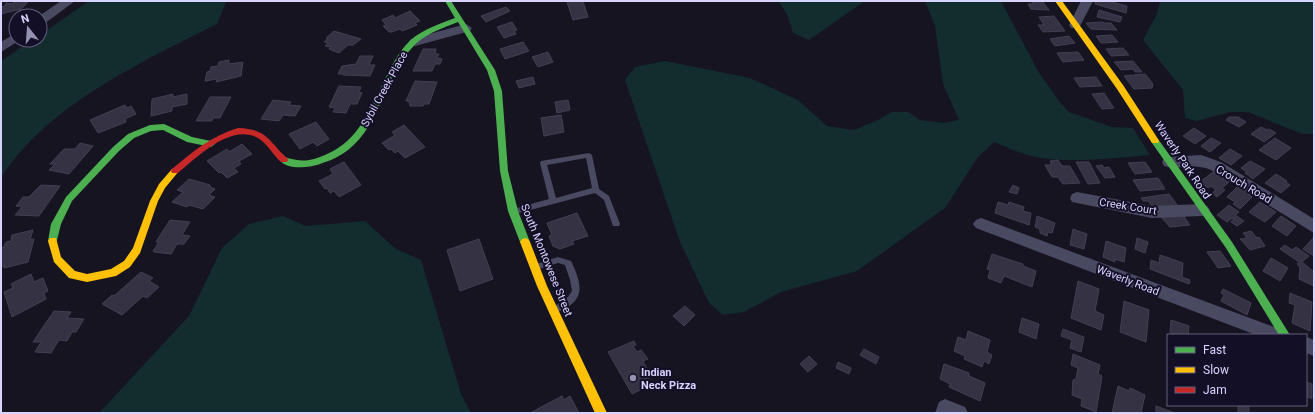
<svg xmlns="http://www.w3.org/2000/svg" width="1315" height="414" viewBox="0 0 1315 414" font-family="Roboto,sans-serif">
<rect width="100%" height="100%" fill="#161421"/>
<!-- green -->
<path fill="#132c2d" d="M89 1 226 2 217 24C142 62 47 105 1 178V61L32 40H40V35Z
M778 1H865L809 40 793 33 787 14Z
M925 1H1001L1038 71 1059 101 1069 112 1112 127 1133 128 1150 155C1114 158 1077 163 1041 158 1025 156 1009 148 994 142L978 157 945 208 857 271 781 292 744 312 723 315 709 303 680 242 625 80 635 67 665 61 750 78 798 100 827 126 854 130 878 120 892 112H908L920 120 944 123 959 120 943 84 935 26Z
M1160 1H1314V134H1302L1248 112H1230L1197 121 1185 118 1183 90 1143 40 1157 14Z
M283 216 306 226 365 221 396 249 421 260 461 394 471 413H99L189 316 222 248 249 224Z"/>
<!-- building -->
<path fill="#343243" stroke="#433f54" d="M14 1 28 2 21 9 1 14V7L5 6 6 3 13 4Z
M583 1 588 17 573 20 567 2Z
M1096 1H1108L1127 6 1126 13 1095 4Z
M1032 2H1043L1049 10 1031 9 1028 4H1033Z
M506 7 510 11 486 22 481 16Z
M1099 10 1122 17 1120 22 1097 17Z
M410 11 420 21 415 23 417 25 402 31 400 29 392 32H389L383 26 386 25 382 20 393 15 395 18Z
M1054 16 1065 31 1043 32 1038 25H1044L1039 17Z
M512 22 517 30 514 31 516 34 504 38 497 27Z
M1103 22 1104 23H1111L1117 30 1091 29 1086 23Z
M334 31 361 39 353 45H348L339 53 329 49 331 47 325 46 328 43 324 42 328 38H326Z
M1112 35 1118 42 1101 43 1096 36Z
M1069 36 1075 43 1055 46 1050 39Z
M523 42 529 51 505 59 500 49Z
M1123 48 1129 55 1111 56 1106 49Z
M423 49H436L435 54H439L437 58 442 59 440 64H435L432 71H413Z
M548 52 553 62 538 67 532 57Z
M1078 52 1084 60 1063 62 1057 53Z
M360 56H373L369 65H375L370 76 343 75 344 74H338L342 66 356 64Z
M229 60V64L243 62 241 76 216 82 217 79 205 81 207 72 210 71 211 67 218 66 219 62Z
M1133 61 1142 72H1135L1133 69 1121 70 1114 62Z
M1145 74 1153 84 1152 88 1134 89 1124 76Z
M533 77 535 84 519 88 516 81Z
M1096 77 1102 86 1080 87 1074 78Z
M415 81 437 82 429 104H424L423 106H410L409 101H406Z
M339 86 361 87 359 92 362 93 357 104H350L346 113 333 112 335 108 329 107Z
M1104 93 1114 108 1102 109 1092 94Z
M173 94V97L187 94V104L172 107V111L151 116 152 99Z
M210 97H231L220 118H213L212 121H196Z
M273 100 291 102 289 105 301 106 295 116 283 115 279 121 261 119Z
M568 100 570 110 557 113 555 102Z
M125 105 127 108 131 106 136 114 125 119 126 122 98 133 90 120Z
M561 115 564 132 544 136 541 118Z
M1229 117H1238L1246 122 1239 127 1226 120Z
M316 122 329 139 317 146 313 142 300 149 289 134Z
M404 125 425 147 405 158 398 151 395 153 391 149 389 150 382 143 395 135 392 132Z
M1261 127 1267 130 1269 129 1276 133 1264 142 1251 134Z
M1194 128 1206 136 1195 144 1183 136Z
M1211 138 1221 143 1210 152 1201 146Z
M1275 138 1291 148 1276 160 1259 150Z
M80 143 93 146 69 174 49 170 55 164H50L64 149H75Z
M242 144 252 154 239 161 241 164 234 168 238 172 227 178 221 172 219 173 207 161 227 149 229 152Z
M1230 149 1242 156 1231 165 1219 158Z
M1058 160 1062 166H1070L1080 183 1063 184 1058 177H1052L1045 165H1052L1050 161Z
M1250 161 1265 169 1253 179 1245 173 1247 172 1241 168Z
M344 162 361 185 339 197 334 191 330 193 327 188 325 189 319 181 333 174 330 169Z
M1076 162H1089L1100 183 1088 184Z
M1145 162 1152 172 1135 174 1128 163Z
M1102 165 1104 168 1109 167 1115 177 1105 178 1096 166Z
M1213 172 1229 182 1222 188 1225 190 1217 197 1212 193 1216 190 1211 186 1208 188 1200 182Z
M1276 174 1287 181 1286 182 1290 185 1281 193 1265 183Z
M1158 178 1165 189 1140 191 1133 180Z
M189 179 210 185V187L215 189 209 195 215 197 203 209 189 205 187 207 172 202 183 192 177 190Z
M41 185 60 186 39 216 15 215 22 207 16 206 23 197H29Z
M1013 185 1019 188 1017 194 1009 192Z
M1237 187 1245 190 1252 197 1240 209 1233 204 1235 202 1227 197Z
M1169 194 1178 206 1154 208 1148 201H1143L1141 198Z
M998 202 1008 205 1009 202 1024 207 1023 211 1031 213 1029 225 995 213Z
M1260 202 1276 212 1265 222 1249 212Z
M1229 205 1239 212 1235 215 1244 221 1237 226 1231 222 1234 219 1232 218 1227 222 1217 215Z
M1181 212 1190 225 1170 227 1159 215Z
M577 213 588 236 572 241 574 244 560 249 553 246 549 236 552 235 547 223Z
M1037 216 1055 223 1052 233 1048 232 1047 236 1040 233V229L1035 227Z
M1281 216 1296 226 1287 236 1272 226Z
M170 220 190 222 182 235 190 236 184 244H177L171 254 154 252 153 251 159 242H156Z
M1073 229 1087 234 1084 249 1070 245Z
M33 230 30 240 34 239 28 262 4 268V266H1V248L4 247 6 242 11 241 12 235Z
M1251 231 1257 238 1259 237 1265 246 1250 250 1240 239 1247 238 1243 233Z
M1314 237V256L1303 249Z
M1137 238 1148 242 1145 253 1135 249Z
M479 239 493 279 460 291 447 250Z
M1106 241 1126 248 1124 262 1115 259V262L1103 257Z
M1285 245 1292 250 1296 247 1309 256 1302 262 1314 272V286L1299 279 1300 267 1297 264 1299 262 1280 249Z
M1220 251 1231 266 1218 268 1207 252Z
M992 254 1023 264V266L1036 271 1032 287 1004 276 1001 283 988 278 990 270 987 269Z
M1160 255 1183 263 1182 277 1190 280 1189 284 1150 269 1151 260 1159 263Z
M1271 258 1288 268 1280 281 1263 271Z
M141 272 153 278 149 281 159 287 147 298 143 296 122 315 102 304 112 295 114 296Z
M31 274 34 282 43 278 48 291 44 293 46 299 12 317 4 292 13 288 11 284Z
M1078 281 1099 289 1095 311 1104 315 1101 330 1071 318Z
M1223 289 1251 303 1247 315 1221 301 1224 295 1221 293Z
M1290 293 1312 302 1310 331 1292 323 1295 305 1289 303Z
M1124 301 1149 310 1146 342 1120 332Z
M685 306 695 315 684 326 673 316Z
M54 311 71 312 67 318 84 319 76 332H72L67 341 59 340 51 353 35 352 41 342H33Z
M1022 318 1039 324 1036 339 1019 332Z
M1171 320 1189 326 1188 335H1172L1170 332Z
M1063 329 1084 337 1081 352 1070 348 1072 340 1061 336Z
M968 331 990 340 987 352 992 355 989 364 984 361 982 367 964 359 965 356 954 351 958 337 966 340Z
M634 341 636 345 633 346 637 352 641 350 648 359 643 361 651 377 643 381 646 387 632 394 608 352Z
M864 349 879 357 876 364 860 355Z
M1073 354 1100 365 1098 374 1102 376 1096 412 1081 406 1082 399 1072 395 1073 380 1076 379 1078 368 1071 365Z
M809 356 817 364 808 372 800 364Z
M838 362 851 368 849 374 836 368Z
M944 364 969 373V376L985 383 980 401 949 387 950 384 940 379Z
M1306 379V382L1312 384V399L1306 396 1307 402H1306Z
M1118 386 1129 391 1130 388 1145 395 1141 413H1112Z
M562 396 564 400 570 396 579 413H530Z
M1238 405H1249V413H1238Z
M1156 406 1175 413H1156Z"/>
<g fill="none" stroke-linecap="round" stroke-linejoin="round">
<!-- lane -->
<path fill="#4a4962" fill-rule="evenodd" d="M589 153 592 155 599 189 609 196 620 224 619 226H613L604 200 595 193 515 214 513 213 511 211 513 209 549 199 540 163 541 161ZM586 158 592 188 556 198 547 165Z
M558 257 571 261C583 286 586 302 555 313L552 312 551 310 552 308 568 297 572 291 570 280 565 265 558 263 536 270 533 269 532 267 533 265Z"/>
<!-- street -->
<path fill="#4a4962" fill-rule="evenodd" d="M61 1H75L44 24 40 25 39 16Z
M1081 1H1093L1079 28H1071L1069 25Z
M466 24 472 28 470 31 415 46 409 42 411 39Z
M16 33V40H20L1 52V42Z
M1201 155 1221 162 1314 219V233L1211 170C1192 162 1180 171 1164 166L1162 162 1164 158 1169 157Z
M1077 192 1152 206 1202 204 1207 206 1210 210 1207 214 1202 216 1152 218 1072 202 1070 198 1072 194Z
M981 218 1282 330 1285 335H1256L976 228 973 224 976 220Z
M1306 337 1314 340V356L1306 353Z
M945 399 965 407 968 413H935L939 402Z"/>
<!-- fast -->
<path fill="#4caf50" fill-rule="evenodd" d="M445 1H451L495 70 502 91 508 171 518 211 530 242 528 245H522L520 242 508 211 500 171 494 91 487 70 458 22C441 29 423 34 411 49 380 84 379 140 331 160 322 163 314 167 305 167 297 168 284 167 280 160L284 157C301 162 308 162 325 155 372 136 376 81 405 46 417 31 437 25 455 18Z
M164 124 192 137 211 141 215 144 211 147 187 142 163 130 151 131 134 138 119 151 72 201 61 224 56 244H50L48 241 51 224 66 197 113 147 128 134 150 125Z
M1155 138 1158 139 1232 242 1290 335H1279L1226 248 1152 143 1151 141 1152 139Z"/>
<!-- slow -->
<path fill="#ffc107" fill-rule="evenodd" d="M1055 1H1062L1123 85 1158 139 1159 141 1158 143H1152L1117 89Z
M175 168 179 171 165 188 158 201 140 253 130 267 116 276 87 282 69 278 54 262 48 241 50 238H56L61 257 75 271 87 274 111 269 124 261 133 248 150 201 159 184 172 169Z
M525 238 528 239 530 242 547 286 607 413H595L537 286 520 242 522 239Z"/>
<!-- jam -->
<path fill="#c62828" fill-rule="evenodd" d="M238 128C268 129 268 141 287 158L288 160 287 162H281C273 155 267 143 258 138 231 123 197 157 178 173H172L171 171 172 169C193 151 212 136 238 128Z"/>
</g>
<!-- markers -->
<circle fill="#9591b1" stroke="#130f26" stroke-width="1.5" cx="633" cy="378" r="4"/>
<g text-anchor="middle" stroke-width="4" stroke-linejoin="round" paint-order="stroke">
<!-- street labels -->
<g font-size="11" fill="#d9d4ff" stroke="#130f26">
<text transform="translate(384 89) rotate(-61)" y="4">Sybil Creek Place</text>
<text transform="translate(1183 160) rotate(56)" y="4">Waverly Park Road</text>
<text transform="translate(1244 184) rotate(31)" y="4">Crouch Road</text>
<text transform="translate(1128 206) rotate(9)" y="4">Creek Court</text>
<text transform="translate(547 260) rotate(68)" y="4">South Montowese Street</text>
<text transform="translate(1128 280) rotate(21)" y="4">Waverly Road</text>
</g>
<!-- poi labels -->
<g font-size="11" font-weight="bold" fill="#d9d4ff" stroke="#130f26" text-anchor="start">
<text x="641" y="376">Indian<tspan x="641" dy="13">Neck Pizza</tspan></text>
</g>
</g>
<!-- border -->
<rect width="1315" height="414" fill="none" stroke="#d9d4ff" stroke-width="4"/>
<!-- legend -->
<rect x="1167" y="334" width="140" height="72" fill="#130f26" stroke="#625e7d"/>
<rect x="1175" y="347" width="20" height="6" fill="#4caf50" stroke="#625e7d"/>
<text x="1203" y="354" font-size="12" fill="#d9d4ff">Fast</text>
<rect x="1175" y="367" width="20" height="6" fill="#ffc107" stroke="#625e7d"/>
<text x="1203" y="374" font-size="12" fill="#d9d4ff">Slow</text>
<rect x="1175" y="387" width="20" height="6" fill="#c62828" stroke="#625e7d"/>
<text x="1203" y="394" font-size="12" fill="#d9d4ff">Jam</text>
<!-- north arrow -->
<g transform="translate(28 28) rotate(343)"><circle r="19" fill="#130f26" stroke="#625e7d"/>
<path d="M0-3L7 15L0 10L-7 15Z" fill="#9591b1"/>
<text y="-6" font-size="11" font-weight="bold" text-anchor="middle" fill="#d9d4ff">N</text>
</g>
</svg>
